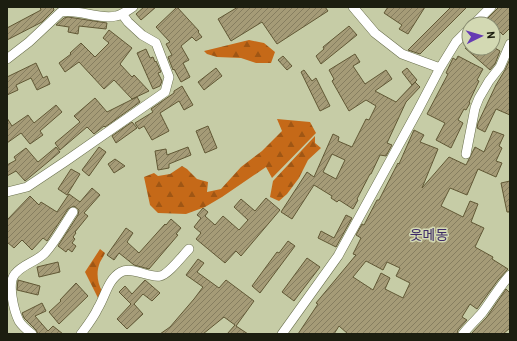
<svg xmlns="http://www.w3.org/2000/svg" width="517" height="341" viewBox="0 0 517 341" font-family="Barlow,'Noto Sans KR',sans-serif">
<defs>
<pattern id="forest-firs" width="22" height="20" patternUnits="userSpaceOnUse"><rect width="22" height="20" fill="#c56918"/><path d="M5 1l3.5 6h-7zM16 11l3.5 6h-7z" fill="#9f5614"/></pattern>
<pattern id="building-hatch" width="6" height="6" patternUnits="userSpaceOnUse"><rect width="6" height="6" fill="#a59b77"/><path d="M-1 1l2-2M0 6l6-6M5 7l2-2" fill="none" stroke="#867e60"/></pattern>
</defs>
<rect width="100%" height="100%" fill="#c6cca6"/>
<!-- forest -->
<path fill="url(#forest-firs)" d="M249 40 264 43 275 52 271 63H256L241 58 217 57 207 54 204 51Z
M277 119 310 122 316 133 272 178 266 167 222 197 205 207 186 214 158 213 150 205 144 177 154 173 158 176 170 174 182 166 187 169 197 179 208 182 207 192 221 189 241 167 262 151 282 131Z
M315 136V143L321 148 308 160 299 178 287 194 279 201 270 197 273 181Z
M100 249 105 253C103 258 100 261 99 265 96 274 98 284 102 291L98 298 85 272Z"/>
<!-- building -->
<path fill="url(#building-hatch)" stroke="#615835" fill-rule="evenodd" d="M40 7H53L54 10 42 22 7 40V28L41 10Z
M144 7H156L141 20 136 14Z
M177 7 199 31 198 32 202 37 196 41 192 37 181 46 189 60 183 63 190 77 181 82 174 69 173 70 168 57 172 55 166 44 170 42 156 27Z
M238 7H325L328 11 277 44 262 22 231 41 218 19Z
M388 7H425L408 34 399 29 402 25 384 13Z
M451 7H467L420 54 408 50Z
M499 7H510V28L503 35 487 19Z
M68 17 107 23 106 29 79 26 78 34 68 32 69 27 56 25 64 18Z
M349 26 357 35 321 64 316 56 324 49 323 47Z
M109 30 132 48 120 64 132 77 134 75 149 91 132 99 114 80 104 89 79 62 65 72 59 63 71 54 70 53 81 43 95 57 109 43 103 38Z
M465 48H495L500 51 495 64 490 70Z
M146 49 150 58 153 57 155 62 156 61 161 72 158 73 162 81 160 86 153 89 137 53Z
M355 54 360 62 353 66 365 84 386 70 392 79 375 91 396 102 415 82 412 85 402 72 407 68 417 80 415 82 420 87 406 102 387 143 392 145 386 156 380 155 371 174H370L357 199 358 200 353 209 339 200 337 202 331 198 332 196 314 185 292 219 281 212 307 172 314 177 333 134 339 137 338 141 352 147 366 119 369 120 376 106 366 100 349 111 332 81 334 79 329 70ZM332 154 345 160 336 179 323 172Z
M283 56 292 66 287 70 278 60Z
M458 56 483 69 477 80 479 81 469 102 470 103 466 110 464 109 458 120 463 123 451 148 436 140 445 123 427 114 448 74 446 73 453 58 456 60Z
M510 59V115L496 109 485 132 477 128 478 123 496 85 505 70Z
M36 63 43 78 47 76 50 84 37 90 31 78 16 85 18 90 7 95V77Z
M216 68 222 76 204 90 198 82Z
M304 70 312 81 316 78 330 106 320 111 301 72Z
M182 86 193 105 184 110 179 101 160 113 169 131 152 140 144 126 139 129 135 123 153 112 151 109 174 93V91Z
M137 97 140 102 105 127 104 126 94 134 87 127 60 150 55 143 80 122 74 116 95 98 107 112Z
M56 105 62 112 40 131 43 135 30 144 21 133 7 143V118L12 126 28 115 34 123Z
M132 122 137 128 116 143 112 136Z
M208 126 217 148 205 153 196 131Z
M414 130 424 135 420 142 438 149 422 188 449 157 466 165 475 147 484 152 493 131 504 135 499 146 502 148 496 161 502 163 496 177 478 169 467 195 450 188 441 206 463 217 470 201 478 204 471 222 484 228 475 247 493 257 492 259 508 269 498 280 477 309 470 304 462 317 467 320 458 330 457 334H348L339 326 334 334H298L318 304 316 303 356 255 353 254 361 238 356 235 362 224 364 225 377 200H379L398 163 399 164ZM366 261 383 270 387 262 400 268 396 276 410 283 403 298 385 289 390 278 381 273 373 290 353 277Z
M56 147 60 152 25 181 16 171 7 176V165L16 160 14 157 26 148 38 162Z
M99 147 106 152 89 176 82 170Z
M188 147 191 155 169 164V168L158 170 155 151 166 149 167 155Z
M115 159 125 166 114 173 108 164Z
M71 169 80 174 67 195 58 189Z
M510 181V212H507L501 183Z
M92 188 100 195 84 213 88 216 75 232 76 233 73 237 75 239 72 243 76 246 72 252 68 249 66 252 58 246 78 215 79 210 74 206 68 209 47 241 43 238 32 250 22 240 14 248 7 242V220L30 196 39 205 41 202 57 212 69 194 80 202Z
M266 198 280 210 241 256 236 251 225 263 196 239 201 233 194 227 201 218 197 215 203 208 208 212 205 216 215 225 223 216 239 230 248 220 234 207 241 199 255 211Z
M346 215 352 218 336 247 318 238 321 231 334 238Z
M171 219 181 228 176 234 178 235 149 269 134 265 119 253 114 260 107 255 126 228 133 233 127 242 139 253 165 224 166 225Z
M288 241 295 246 260 293 252 286 277 252 279 253Z
M307 258 320 267 294 301 282 292Z
M198 259 204 263 197 272 219 288 226 280 254 301 236 326 248 334H227L235 325 224 317 203 334H160L170 327 194 299 203 287 186 275Z
M58 262 60 272 39 277 37 267Z
M18 280 40 286 38 295 17 290Z
M145 280 160 293 152 301 143 294 134 304 143 314 127 329 117 319 131 304 119 292 125 286 132 294Z
M76 283 88 296 59 324 49 312 61 301 60 300Z
M506 289 510 293V328L503 334H471L487 317Z
M42 303 46 311 35 316 48 331 53 326 63 334H38L36 330 24 318 22 313Z"/>
<g fill="none" stroke-linecap="round" stroke-linejoin="round">
<!-- minor casing -->
<g stroke="#6a704d" stroke-width="10">
<path id="minor" d="M353 7 375 33 402 54 440 68
M474 24 491 7
M7 59 29 42 61 12C80 9 99 20 116 16 122 15 128 10 133 7
M466 154 475 108 479 98 489 81 500 67 510 44
M7 192 27 187 66 161 165 92 169 77 156 43 142 35 128 22 122 14
M32 334C27 330 22 326 19 321 14 311 7 283 15 274 23 264 36 262 45 253 56 241 64 225 73 212
M81 334C87 326 94 317 98 308 105 297 108 279 121 272 132 266 148 278 160 276 168 275 183 255 189 249
M282 334 338 256 418 110 440 68 456 42 469 29
M463 334C469 326 476 320 482 313 492 300 499 287 510 275"/>
</g>
<!-- minor -->
<use href="#minor" stroke="#fff" stroke-width="9"/>
</g>
<g text-anchor="middle" stroke-width="3" stroke-linejoin="round" paint-order="stroke">
<!-- quarter labels -->
<g font-size="14" fill="#3f2c67" stroke="#d3d9b3">
<text x="429" y="240">웃메동</text>
</g>
</g>
<!-- border -->
<rect width="517" height="341" fill="none" stroke="#1c1e10" stroke-width="16"/>
<!-- north arrow -->
<g transform="translate(481 36) rotate(85)"><circle r="19" fill="#d3d9b3" stroke="#8a8e72"/>
<path d="M0-3L7 15L0 10L-7 15Z" fill="#663bb3"/>
<text y="-6" font-size="11" font-weight="bold" text-anchor="middle" fill="#1c1e10">N</text>
</g>
</svg>
